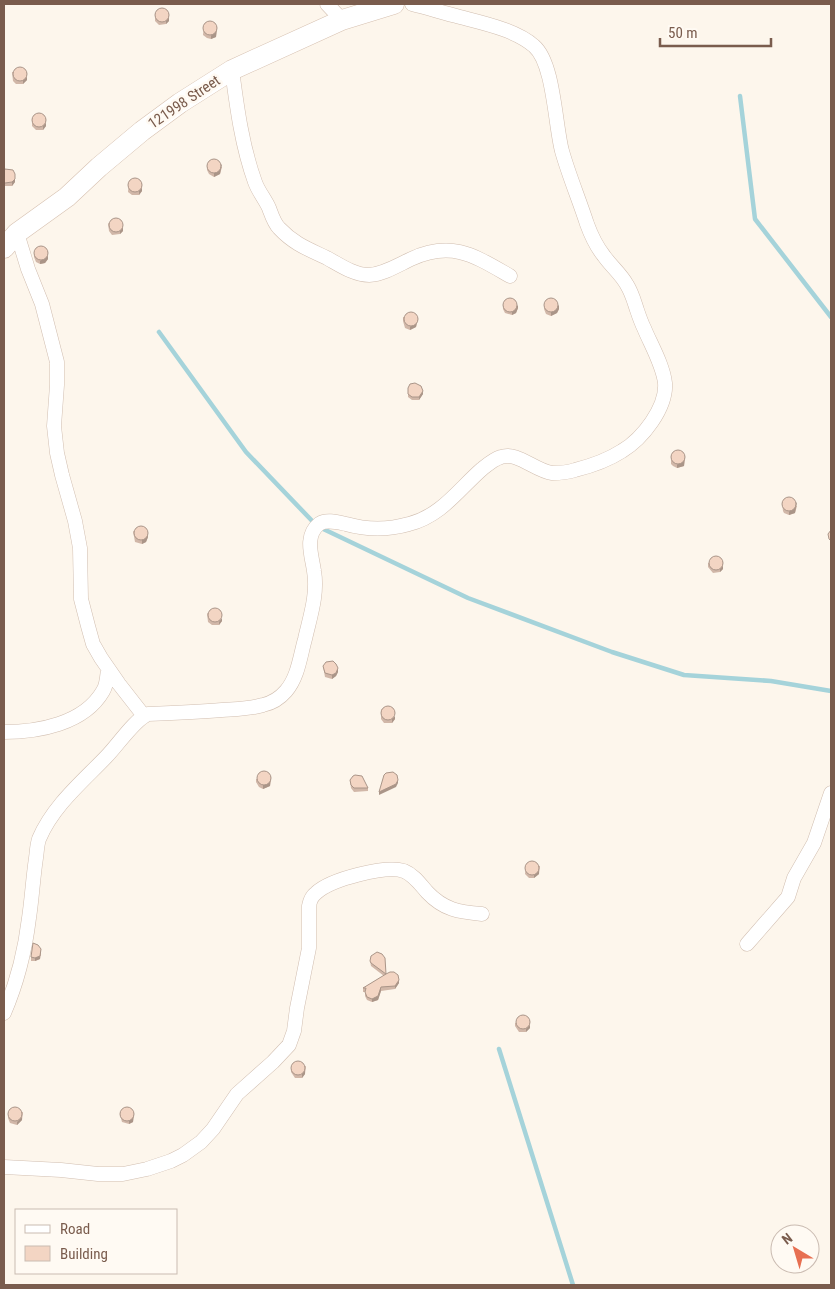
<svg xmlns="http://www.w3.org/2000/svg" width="835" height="1289" viewBox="0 0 835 1289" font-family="'Roboto Condensed',sans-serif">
<rect width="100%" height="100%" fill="#fdf6ec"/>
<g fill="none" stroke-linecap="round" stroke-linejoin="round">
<!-- stream -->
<path stroke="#a5d3da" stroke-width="4.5" d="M740 96 755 219 831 317
M159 332 246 452 317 526 468 598 612 652 684 675 771 681 831 691
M499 1049 573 1285"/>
<!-- street casing -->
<g stroke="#d1beb0" stroke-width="15">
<path id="street" d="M327 4 342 20
M232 70C237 108 242 146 255 182 258 191 265 199 269 208 272 216 274 223 279 228 294 244 308 249 327 258 340 265 354 275 369 275 384 274 398 265 411 259 452 240 475 256 510 276
M17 233 28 269 42 304 57 362V385L54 426 57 453 62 475 75 521 80 548 81 599 88 626 93 644 101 658 119 684 144 716
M4 732C38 732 84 724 103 691 107 685 107 677 108 669
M747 944 788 897 794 878 814 843 831 793
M4 1013C17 983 25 951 29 918 32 898 33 878 36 858 37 851 37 845 39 839 53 806 82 782 106 757 118 745 134 720 148 714 173 713 198 712 222 710 236 709 250 709 263 705 272 703 280 698 286 691 298 677 300 657 305 639 310 617 318 594 314 571 312 556 304 536 319 524 326 519 337 522 346 524 367 530 388 530 409 524 441 516 458 490 482 469 487 465 494 459 501 457 517 451 535 471 552 473 559 473 569 472 575 470 591 466 608 460 622 451 642 439 667 408 665 383 663 365 651 345 644 328 641 322 639 316 637 310 634 301 632 293 627 285 621 274 611 266 604 256 596 246 591 235 587 224 579 199 569 176 562 151 555 125 554 63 534 46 516 30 483 23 460 17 444 13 428 8 412 4
M4 1167 61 1170 98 1174H123L147 1169 171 1161 183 1155 201 1142 213 1129 237 1094 273 1062 289 1045 294 1031 297 1008 309 948V906C310 900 312 896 316 893 331 879 386 865 404 871 414 875 420 884 427 892 444 910 459 912 482 914"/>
</g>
<!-- secondary casing -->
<g stroke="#d6c0b0" stroke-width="21">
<path id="secondary" d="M4 248 17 233 67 197 99 167 142 131 180 103 232 70 342 20 394 4"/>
</g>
<!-- street -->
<use href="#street" stroke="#fff" stroke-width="14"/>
<!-- secondary -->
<use href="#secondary" stroke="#fff" stroke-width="20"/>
</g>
<!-- wall -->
<path fill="#d1b7a8" d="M155 13H169V21L166 24 159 25 155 21Z
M204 24 217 30 216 37 211 39 207 38 203 35Z
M12 72H27V80L23 84H16L13 81Z
M32 118H46V126L43 130H36L32 126Z
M207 167H222L220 174 214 177 209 174 207 170Z
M4 171 15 174V182L12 186H5L4 185Z
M129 181 142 183V191L139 195H132L128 192Z
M108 223 123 231 120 234 112 235 109 231Z
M48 251V259L45 263 40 264 36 262 34 257V254Z
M503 305 518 308 516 313 512 315 505 313 503 309Z
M544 306 559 309 557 313 551 316 546 314 544 309Z
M403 317 418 320 416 327 410 330 405 328 403 321Z
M408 388 423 394 419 400H412L408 397Z
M671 456 685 459 684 466 677 468 673 466 671 464Z
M782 502 797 506 795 513 789 515 784 513 783 511Z
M133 531 148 537 146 542 142 544 135 542Z
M723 561V569L720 572 713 573 708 567V563Z
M207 613 222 621 219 625H212L208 622Z
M323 666 338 672 336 676 332 679 325 677Z
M381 709 395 719 392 723H384L381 719Z
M256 779H271L270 786 263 789 259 787 256 782Z
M350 780 368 788V791L354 792 351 788Z
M526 864 540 866 539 874 534 878H529L525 874Z
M41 952 40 959 35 961H31V957Z
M370 961 386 974 399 983 395 989 381 991 378 1000 372 1002 367 1000 365 996V992H363V988L384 976 371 966Z
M530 1020V1028L526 1032H519L515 1026V1023Z
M306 1066 305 1074 302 1078H295L291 1072V1069Z
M23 1112 22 1120 17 1125 10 1123 8 1118V1115Z
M120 1112 134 1115 133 1122 129 1124 122 1122 120 1115Z"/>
<!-- shaded-wall -->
<path fill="#aa9588" d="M169 17V21L166 24V21Z
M217 26 216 37 211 39V36Z
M27 77V80L23 84V80Z
M46 123V126L43 130V126Z
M222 164 220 174 214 177V173Z
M15 179V182L12 186V182Z
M142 188V191L139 195V191Z
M123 227V231L120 234V231Z
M48 256V259L45 263 40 264V261Z
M518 305V308L516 313 512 315V312Z
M559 305V309L557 313 551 316V312Z
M418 317 416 327 410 330V327Z
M423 391V394L419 400V397Z
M685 455 684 466 677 468V465Z
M797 502 795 513 789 515V512Z
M148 534V537L146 542 142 544V540Z
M723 566V569L720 572V569Z
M222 618V621L219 625V622Z
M338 668V672L336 676 332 679V675Z
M395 716V719L392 723V719Z
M271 776 270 786 263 789V785Z
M398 780V783L396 787 379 795V792Z
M539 870V874L534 878V875Z
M41 949 40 959 35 961V958Z
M399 980V983L395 989V986Z
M381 987V991L378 1000 372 1002V999Z
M530 1025V1028L526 1032V1029Z
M305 1070V1074L302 1078V1074Z
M134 1112 133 1122 129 1124V1121Z
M22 1117V1120L17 1125V1122Z"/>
<!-- building -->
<path fill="#f3d5c3" stroke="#aa9588" d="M155 15a7 7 0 1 1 14 0a7 7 0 1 1-14 0Z
M203 28a7 7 0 1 1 14 0a7 7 0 1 1-14 0Z
M13 74a7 7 0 1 1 14 0a7 7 0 1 1-14 0Z
M32 120a7 7 0 1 1 14 0a7 7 0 1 1-14 0Z
M207 166a7 7 0 1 1 14 0a7 7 0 1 1-14 0Z
M5 169 13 170 15 174V179L12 182 5 183 4 182V171Z
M128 185a7 7 0 1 1 14 0a7 7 0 1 1-14 0Z
M109 225a7 7 0 1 1 14 0a7 7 0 1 1-14 0Z
M34 253a7 7 0 1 1 14 0a7 7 0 1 1-14 0Z
M503 305a7 7 0 1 1 14 0a7 7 0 1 1-14 0Z
M544 305a7 7 0 1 1 14 0a7 7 0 1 1-14 0Z
M404 319a7 7 0 1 1 14 0a7 7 0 1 1-14 0Z
M415 383 421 386 423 391 419 397H412L408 394V388L410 384Z
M671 457a7 7 0 1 1 14 0a7 7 0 1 1-14 0Z
M782 504a7 7 0 1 1 14 0a7 7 0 1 1-14 0Z
M134 533a7 7 0 1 1 14 0a7 7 0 1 1-14 0Z
M831 530V541L829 539 828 534Z
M709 563a7 7 0 1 1 14 0a7 7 0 1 1-14 0Z
M208 615a7 7 0 1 1 14 0a7 7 0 1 1-14 0Z
M333 661 336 664 338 668 336 673 332 675 325 673 323 666 326 662Z
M381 713a7 7 0 1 1 14 0a7 7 0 1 1-14 0Z
M257 778a7 7 0 1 1 14 0a7 7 0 1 1-14 0Z
M393 772 397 775 398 780 396 784 379 792 384 775 386 773Z
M355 775 362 776 368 788H354L351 785 350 780 353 776Z
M525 868a7 7 0 1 1 14 0a7 7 0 1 1-14 0Z
M33 943 38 945 41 949 40 956 35 958 31 957Z
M377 952 382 954 385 958 386 974 390 972H394L398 975 399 980 395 986 381 987 378 996 372 999 367 997 365 992 366 988H363L386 974 371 963 370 961 371 956Z
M516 1022a7 7 0 1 1 14 0a7 7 0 1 1-14 0Z
M291 1068a7 7 0 1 1 14 0a7 7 0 1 1-14 0Z
M8 1114a7 7 0 1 1 14 0a7 7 0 1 1-14 0Z
M120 1114a7 7 0 1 1 14 0a7 7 0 1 1-14 0Z"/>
<g text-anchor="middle" stroke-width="5" stroke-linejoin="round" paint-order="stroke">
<!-- street labels -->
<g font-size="15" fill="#7a5c4d" stroke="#fffaf3">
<text transform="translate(184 102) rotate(-34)" y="5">121998 Street</text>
</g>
</g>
<!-- border -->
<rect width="835" height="1289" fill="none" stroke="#7a5c4d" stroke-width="10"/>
<!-- legend -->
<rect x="15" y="1209" width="162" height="65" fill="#fffaf3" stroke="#cabbb1"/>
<rect x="25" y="1225" width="25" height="8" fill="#ffffff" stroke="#cabbb1"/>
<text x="60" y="1234" font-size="15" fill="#7a5c4d">Road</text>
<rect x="25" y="1246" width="25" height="15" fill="#f3d5c3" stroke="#cabbb1"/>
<text x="60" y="1259" font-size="15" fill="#7a5c4d">Building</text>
<!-- north arrow -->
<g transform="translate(795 1249) rotate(322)"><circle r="24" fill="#fffaf3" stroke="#cabbb1"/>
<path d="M0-4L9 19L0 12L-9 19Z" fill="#e76f51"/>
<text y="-8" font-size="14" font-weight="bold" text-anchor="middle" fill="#7a5c4d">N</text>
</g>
<!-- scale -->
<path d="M660 38v8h111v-8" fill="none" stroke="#7a5c4d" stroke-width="2.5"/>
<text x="668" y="38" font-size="15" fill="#7a5c4d" stroke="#fffaf3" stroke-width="4" paint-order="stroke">50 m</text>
</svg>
